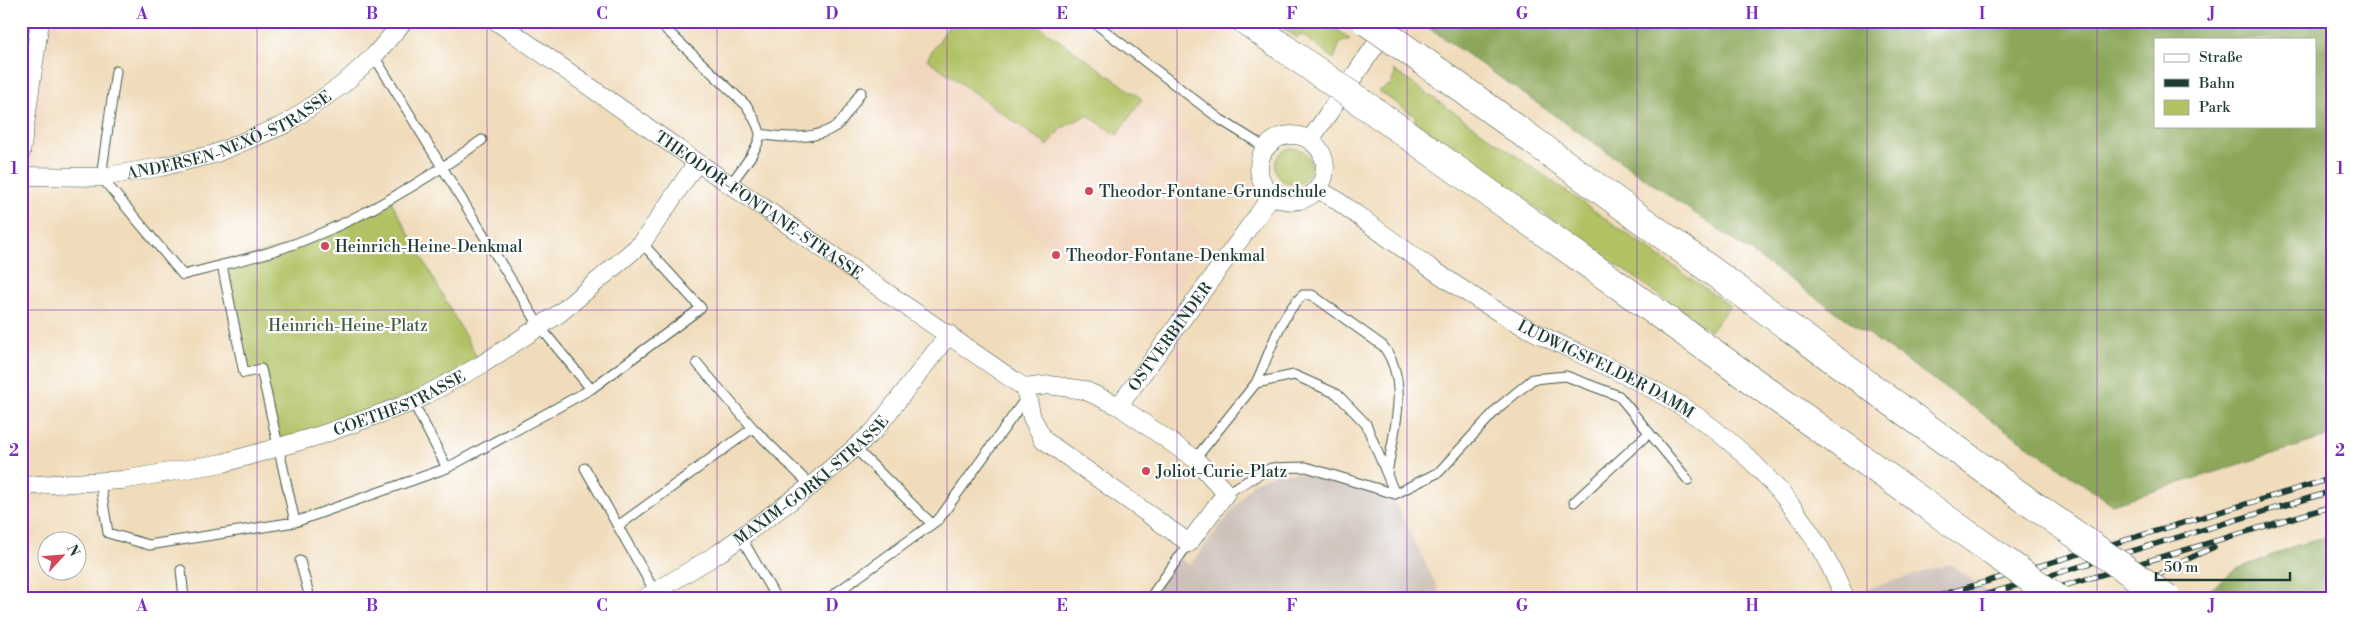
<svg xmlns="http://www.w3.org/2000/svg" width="2354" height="619" viewBox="0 0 2354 619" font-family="'Libre Bodoni',serif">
<rect width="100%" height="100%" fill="#fff"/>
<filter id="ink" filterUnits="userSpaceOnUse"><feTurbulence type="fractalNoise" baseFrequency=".02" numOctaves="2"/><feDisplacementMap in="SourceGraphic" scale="10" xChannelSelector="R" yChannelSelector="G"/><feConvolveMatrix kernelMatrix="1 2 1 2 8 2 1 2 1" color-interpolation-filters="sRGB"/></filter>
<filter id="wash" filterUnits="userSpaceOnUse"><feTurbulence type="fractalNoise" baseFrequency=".0096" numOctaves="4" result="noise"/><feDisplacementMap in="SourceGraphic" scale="20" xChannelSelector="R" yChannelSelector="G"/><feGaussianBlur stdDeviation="1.12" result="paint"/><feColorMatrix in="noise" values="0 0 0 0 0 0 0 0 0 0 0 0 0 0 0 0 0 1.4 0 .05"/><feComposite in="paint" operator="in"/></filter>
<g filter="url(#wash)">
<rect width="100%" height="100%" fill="#f0dbba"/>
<!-- built -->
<path fill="#f1d5bd" d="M21 21H60L37 163 21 165Z
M952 21H1032L1142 99 1224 162 1183 219 1211 239 1153 322 871 115 916 51 927 58Z"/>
<!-- industrial -->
<path fill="#cec1ba" d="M1276 473H1309L1391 494 1440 593 1422 598H1146L1176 556 1190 565 1254 482Z
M1950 564 1996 598H1836Z"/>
<!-- green -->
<path fill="#b1c164" stroke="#687f4c" d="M952 21H1032L1142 99 1117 135 1087 115 1060 129 1048 146 927 59Z
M1274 21H1326L1350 39 1340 43 1334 59 1301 34 1297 38Z
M1393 70 1425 92 1730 306 1710 331 1414 121 1416 117 1379 91 1391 84 1395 74Z
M1275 166a18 18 0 1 1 36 0a18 18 0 1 1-36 0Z
M390 199 481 365 279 447 261 370 244 373 222 265 307 240Z"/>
<!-- forest -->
<path fill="#8ca75a" stroke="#567247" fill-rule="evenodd" d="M1419 21H2333V435L2112 504ZM2155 39H2315V126H2155Z
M2333 535V598H2200L2235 570 2291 547Z"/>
</g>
<g filter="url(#ink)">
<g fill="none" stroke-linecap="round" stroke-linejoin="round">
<!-- lane casing -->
<g stroke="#3e5548" stroke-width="11">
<path id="lane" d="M657 21 747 106C751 114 759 125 760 134 760 148 738 173 730 185
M1092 21 1221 120 1266 148
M374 56 540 327 591 389
M116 71 101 177 183 275C222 265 271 254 307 239 368 215 429 178 482 140
M760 134C783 138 814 141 836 126 846 119 854 102 861 92
M222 265 244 373 261 369 295 522
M697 363 753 428 811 486
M1256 383C1270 354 1279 316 1303 295H1312L1383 346C1411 383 1393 432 1387 474
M413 402 447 468
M855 448 932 524
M1195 459 1256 383 1294 375 1337 394 1366 424 1395 494
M585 468 655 592
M100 482 108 533 149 545 295 522 447 468 591 389 701 308 642 243
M1226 493 1271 468 1306 467 1395 494 1439 472 1499 407 1533 379 1566 376 1619 396 1688 480
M1574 502 1649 433
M618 526 753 428
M741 537 776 598
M300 561 310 598
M181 570 184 598
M829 598 939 519 1026 398
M1150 598 1189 543"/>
</g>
<!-- street casing -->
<g stroke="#3e5548" stroke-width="19">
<g id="street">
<path id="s1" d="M496 21 697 162 1025 388"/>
<circle cx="1292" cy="168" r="33"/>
<path d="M1310 140 1392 21"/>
<path d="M21 153 40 21"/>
<path id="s2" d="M21 176 101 177 161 167 214 154 286 124 342 85 374 56 404 21"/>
<path id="s3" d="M1317 189 1335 199C1394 242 1453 287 1516 322 1560 346 1608 365 1652 389 1738 435 1807 507 1845 598"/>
<path d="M1049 385 1084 390 1119 406 1195 459 1226 493 1189 543 1044 440 1032 418 1025 388Z"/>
<path id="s4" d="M1119 406 1273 194"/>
<path id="s5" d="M21 486 122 480 223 463 321 435 413 402 481 365 560 313 642 243 697 162"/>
<path id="s6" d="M645 598 719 553 811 486 874 431 949 334"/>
</g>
</g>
<!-- highway casing -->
<g stroke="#3e5548" stroke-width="29">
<path id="highway" d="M1246 21 1288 51
M1439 72 2029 502
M1405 133 1945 518"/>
</g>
<!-- lane -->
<use href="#lane" stroke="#fff" stroke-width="9"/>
<!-- street -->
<use href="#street" stroke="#fff" stroke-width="18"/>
<!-- highway -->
<use href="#highway" stroke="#fff" stroke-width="28"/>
<!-- rail casing -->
<g stroke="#1f3d34" stroke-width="5.5">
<path id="rail" d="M1932 598 2333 478
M1974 598 2333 491
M2023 598 2333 506
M2122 598 2177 564 2214 547"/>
</g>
<!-- rail -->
<use href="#rail" stroke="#fff" stroke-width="4" stroke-dasharray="11" stroke-linecap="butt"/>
<!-- highway-bridge casing -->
<g stroke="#3e5548" stroke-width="29" stroke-linecap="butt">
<path id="highway-bridge" d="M1366 21 1439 72
M1288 51 1405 133
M2029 502 2167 598
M1945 518 2057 598"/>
</g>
<!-- highway-bridge -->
<use href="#highway-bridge" stroke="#fff" stroke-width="28"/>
</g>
</g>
<!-- grid -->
<path fill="none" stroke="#7b2cbf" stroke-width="1" stroke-opacity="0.55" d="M257 21V598M487 21V598M717 21V598M947 21V598M1177 21V598M1407 21V598M1637 21V598M1867 21V598M2097 21V598M21 310H2333"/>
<!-- markers -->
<g fill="#d1495b" stroke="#fff" stroke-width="2">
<circle cx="1089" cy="191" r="5"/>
<circle cx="325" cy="246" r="5"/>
<circle cx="1056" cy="255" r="5"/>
<circle cx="1146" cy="471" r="5"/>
</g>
<g text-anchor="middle" stroke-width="4.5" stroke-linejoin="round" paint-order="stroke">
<!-- street labels -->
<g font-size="16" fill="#1f3d34" stroke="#fff">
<text dy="6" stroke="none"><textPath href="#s2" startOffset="216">ANDERSEN-NEXÖ-STRASSE</textPath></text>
<text dy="6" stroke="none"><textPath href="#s1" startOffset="321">THEODOR-FONTANE-STRASSE</textPath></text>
<text dy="6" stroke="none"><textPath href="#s4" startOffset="86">OSTVERBINDER</textPath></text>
<text dy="6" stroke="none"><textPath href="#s3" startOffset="341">LUDWIGSFELDER DAMM</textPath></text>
<text dy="6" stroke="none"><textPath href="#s5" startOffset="390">GOETHESTRASSE</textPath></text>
<text dy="6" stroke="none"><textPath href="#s6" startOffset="204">MAXIM-GORKI-STRASSE</textPath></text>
</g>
<!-- poi labels -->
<g font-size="16" fill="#1f3d34" stroke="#fff" text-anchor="start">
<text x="1099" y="197">Theodor-Fontane-Grundschule</text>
<text x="335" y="252">Heinrich-Heine-Denkmal</text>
<text x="1066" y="261">Theodor-Fontane-Denkmal</text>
<text x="1156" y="477">Joliot-Curie-Platz</text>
</g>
<!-- park labels -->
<g font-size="16" fill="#445e40" stroke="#fff">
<text x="348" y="331">Heinrich-Heine-Platz</text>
</g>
</g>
<!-- margin -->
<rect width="2354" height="619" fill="none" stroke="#fff" stroke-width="55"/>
<!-- legend -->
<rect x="2154" y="38" width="162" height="90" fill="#ffffff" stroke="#a5b1ae"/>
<rect x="2164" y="54" width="25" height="8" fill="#ffffff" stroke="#a5b1ae"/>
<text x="2199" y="62" font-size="15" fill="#1f3d34">Straße</text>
<rect x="2164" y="79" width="25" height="8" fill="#1f3d34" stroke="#a5b1ae"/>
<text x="2199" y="88" font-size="15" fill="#1f3d34">Bahn</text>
<rect x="2164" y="100" width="25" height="15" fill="#b1c164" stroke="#a5b1ae"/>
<text x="2199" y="112" font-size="15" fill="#1f3d34">Park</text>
<!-- north arrow -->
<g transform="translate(62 556) rotate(64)"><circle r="24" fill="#ffffff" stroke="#a5b1ae"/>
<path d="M0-4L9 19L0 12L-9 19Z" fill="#d1495b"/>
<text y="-8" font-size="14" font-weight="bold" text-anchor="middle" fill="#1f3d34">N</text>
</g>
<!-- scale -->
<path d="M2156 572v8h134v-8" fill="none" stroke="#1f3d34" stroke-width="2.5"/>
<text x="2164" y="572" font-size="15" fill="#1f3d34" stroke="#ffffff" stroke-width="4" paint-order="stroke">50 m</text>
<rect x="28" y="28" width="2298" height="564" fill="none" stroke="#7b2cbf" stroke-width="2"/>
<g font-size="16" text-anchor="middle" font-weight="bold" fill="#7b2cbf">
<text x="142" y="19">A</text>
<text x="372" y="19">B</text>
<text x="602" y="19">C</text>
<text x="832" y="19">D</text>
<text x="1062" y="19">E</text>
<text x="1292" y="19">F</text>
<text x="1522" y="19">G</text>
<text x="1752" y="19">H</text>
<text x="1982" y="19">I</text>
<text x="2212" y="19">J</text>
<text x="14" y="174">1</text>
<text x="2340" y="174">1</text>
<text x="14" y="456">2</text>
<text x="2340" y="456">2</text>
<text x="142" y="611">A</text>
<text x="372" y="611">B</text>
<text x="602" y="611">C</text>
<text x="832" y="611">D</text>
<text x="1062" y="611">E</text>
<text x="1292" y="611">F</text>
<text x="1522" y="611">G</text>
<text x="1752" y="611">H</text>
<text x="1982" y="611">I</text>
<text x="2212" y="611">J</text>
</g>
</svg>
